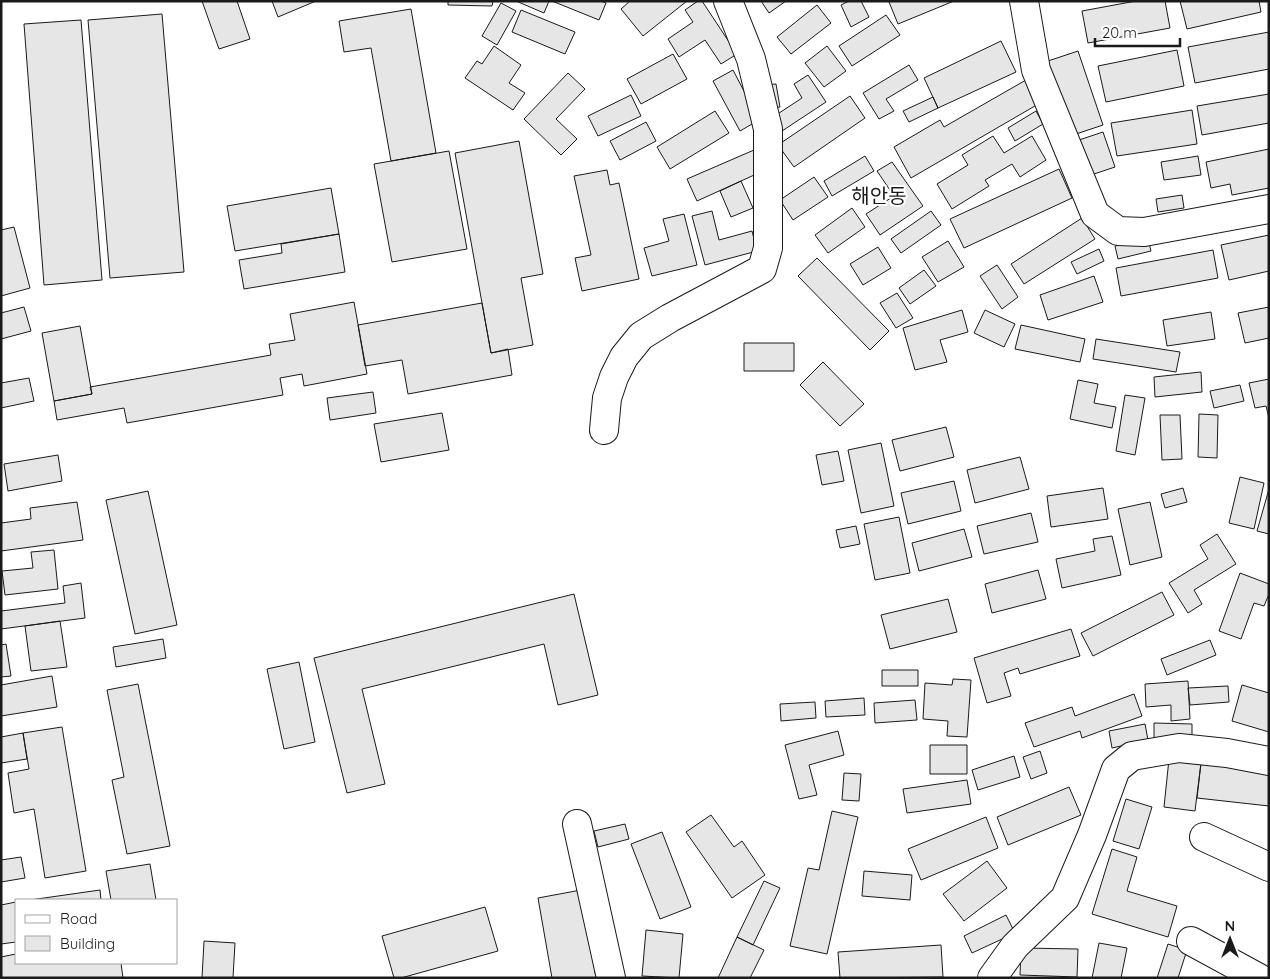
<svg xmlns="http://www.w3.org/2000/svg" width="1270" height="979" viewBox="0 0 1270 979" font-family="Quicksand,'Noto Sans KR',sans-serif">
<rect width="100%" height="100%" fill="#fff"/>
<!-- building -->
<path fill="#e6e6e6" stroke="#1a1a1a" d="M202 1H237L250 39 219 49Z
M272 1H316L278 17Z
M448 1H493L492 6 448 5Z
M516 1H549L544 13Z
M552 1H601L606 3 599 20Z
M630 1H687L643 36 621 9Z
M698 1H702L737 54 721 64 705 40 679 57 668 39 693 22 685 10Z
M761 1H786L769 13Z
M849 1H861L869 17 851 27 841 5Z
M891 1H954L898 24 889 2Z
M1136 1H1165L1170 28 1088 43 1082 11Z
M1180 1H1259L1261 12 1187 29Z
M501 3 516 11 497 45 482 36Z
M817 5 831 23 791 54 777 37Z
M411 9 436 153 391 161 371 48 344 52 339 21Z
M521 10 575 32 565 54 512 32Z
M162 14 184 272 110 278 88 20Z
M886 15 900 35 852 66 839 46Z
M81 20 102 280 44 285 24 24Z
M1269 32V69L1195 83 1188 47Z
M1001 41 1016 72 938 108 924 78Z
M494 46 521 65 509 83 525 93 513 110 465 78 477 61 482 64Z
M827 46 846 71 824 87 805 63Z
M1177 50 1184 86 1106 102 1098 66Z
M1078 51 1103 125 1070 136 1045 62Z
M673 54 687 79 641 104 627 79Z
M909 65 918 80 886 99 894 111 879 119 863 93Z
M733 70 759 120 740 131 713 81Z
M568 73 585 89 556 119 577 139 561 155 524 119Z
M808 75 826 102 779 133 770 119 802 98 794 84Z
M1026 80 1040 103 911 178 894 147 940 120 944 127Z
M776 84 780 107 767 109 764 85Z
M1269 94V123L1202 135 1197 106Z
M631 95 641 116 598 136 588 116Z
M850 96 865 118 794 167 778 145Z
M933 97 938 108 909 122 903 111Z
M1192 110 1197 144 1117 156 1111 123Z
M715 111 729 133 670 169 657 147Z
M1036 111 1043 124 1015 141 1008 128Z
M646 122 656 141 620 160 610 141Z
M1103 132 1115 167 1085 177 1073 142Z
M993 136 1004 153 1032 136 1046 160 1020 177 1012 164 985 180 989 186 952 209 937 184 968 165 962 155Z
M519 141 543 274 521 278 533 345 491 353 455 153Z
M1269 149V188L1232 195 1230 184 1211 188 1206 162Z
M754 150 763 171 697 201 687 179Z
M449 151 467 249 392 262 374 164Z
M865 156 874 171 832 196 824 181Z
M1198 156 1201 175 1164 180 1161 162Z
M892 162 923 206 880 235 866 214 894 196 877 171Z
M1059 169 1072 198 964 248 950 219Z
M607 170 610 185 619 183 639 279 582 291 575 258 591 255 574 176Z
M814 177 828 197 793 220 780 200Z
M741 181 753 208 731 217 720 191Z
M331 188 339 234 235 251 227 206Z
M1182 195 1184 208 1158 212 1156 199Z
M852 208 865 227 828 253 815 235Z
M712 211 719 240 752 231 757 251 705 265 692 216Z
M931 211 941 225 901 253 891 239Z
M684 214 697 265 652 276 644 248 669 241 663 219Z
M1082 218 1095 239 1024 284 1011 264Z
M14 227 30 288 1 296V230Z
M339 234 345 272 244 289 239 260 282 253 281 244Z
M1269 235V271L1229 280 1221 245Z
M1148 239 1151 251 1118 259 1115 246Z
M948 241 964 267 938 282 922 257Z
M878 247 891 268 863 285 850 264Z
M1099 249 1104 261 1077 274 1071 262Z
M1213 250 1218 278 1121 296 1116 268Z
M817 258 889 331 870 350 798 276Z
M997 265 1018 297 1002 309 980 276Z
M924 270 936 286 910 304 899 288Z
M1094 276 1103 302 1048 320 1040 295Z
M897 293 913 318 896 328 880 303Z
M354 302 367 374 304 386 302 374 280 378 283 395 127 423 124 408 57 420 54 401 92 394 90 387 271 355 269 344 295 340 290 314Z
M482 303 491 353 508 349 512 375 408 394 402 360 365 366 358 325Z
M24 307 31 331 1 339V313Z
M1269 307V338L1245 343 1238 313Z
M962 310 968 332 940 340 947 362 915 370 903 328Z
M985 310 1015 324 1004 347 974 333Z
M1211 312 1215 339 1167 346 1163 320Z
M1021 325 1085 339 1080 362 1015 349Z
M80 326 92 394 54 401 42 333Z
M1096 339 1180 352 1176 372 1093 359Z
M744 343H794V371H744Z
M823 362 864 404 840 426 800 385Z
M1201 372 1202 392 1155 397 1154 377Z
M29 378 34 401 1 408V383Z
M1269 379V418L1266 406 1255 408 1249 383Z
M1078 380 1098 384 1094 403 1116 407 1112 428 1070 419Z
M1240 385 1244 401 1214 408 1210 391Z
M373 392 376 413 330 420 327 398Z
M1125 395 1145 398 1135 455 1116 451Z
M442 413 449 450 381 462 374 424Z
M1199 414 1218 415 1217 458 1198 457Z
M1160 415H1180L1182 459 1162 460Z
M946 427 954 457 900 471 892 440Z
M881 443 894 506 861 513 848 450Z
M838 451 844 481 822 485 816 455Z
M58 455 62 481 8 491 4 464Z
M1020 457 1029 489 975 503 967 470Z
M1240 477 1264 483 1254 529 1229 523Z
M954 481 961 511 908 524 901 493Z
M1103 488 1108 519 1051 527 1047 496Z
M1183 488 1187 502 1165 508 1161 494Z
M1269 489V534L1257 531Z
M148 491 177 625 135 634 106 500Z
M77 502 83 540 1 551V523L31 519 30 508Z
M1150 502 1162 557 1130 565 1118 509Z
M1031 513 1038 542 984 554 977 526Z
M899 517 910 573 875 580 864 524Z
M856 526 860 544 840 548 836 530Z
M964 529 972 557 919 571 912 543Z
M1217 534 1236 564 1194 590 1202 604 1188 613 1169 583 1208 559 1200 545Z
M1112 536 1121 575 1062 588 1056 559 1095 551 1093 539Z
M54 550 58 589 5 595 2 571 33 568 31 552Z
M1038 570 1046 599 992 613 985 584Z
M1240 573 1269 584V594L1264 606 1254 603 1241 639 1219 631Z
M81 583 85 618 1 629V611L65 603 63 586Z
M1162 592 1174 615 1093 656 1081 633Z
M574 594 598 695 558 705 544 644 362 689 385 784 347 793 314 658Z
M948 599 957 632 890 649 881 615Z
M60 621 67 667 31 671 25 626Z
M1071 629 1080 656 1020 674 1018 668 1004 673 1011 696 987 703 974 658Z
M163 639 166 658 116 667 113 647Z
M1210 640 1216 655 1167 675 1161 659Z
M6 644 11 676 1 677V645Z
M299 662 315 742 284 749 267 669Z
M882 670H918V686H882Z
M52 676 57 707 1 716V685Z
M953 679 971 680 967 737 947 736 948 721 923 719 925 683 952 685Z
M1188 681 1190 719 1171 721V705L1146 707 1145 684Z
M138 684 170 846 127 854 112 780 124 777 107 690Z
M1242 685 1269 693V732L1232 721Z
M1228 686 1229 702 1190 705 1188 688Z
M1134 694 1142 716 1082 738 1080 731 1034 747 1025 723 1072 707 1075 716Z
M864 698 865 715 826 717 825 701Z
M915 700 917 720 875 723 874 703Z
M815 702 816 718 781 721 780 704Z
M1154 723 1192 724V742H1154Z
M1145 724 1148 740 1112 748 1109 731Z
M62 727 86 871 45 878 34 809 14 813 8 773 29 769 23 733Z
M838 731 844 755 809 765 817 795 799 799 785 745Z
M23 733 27 759 1 763V737Z
M930 745H967V774H930Z
M1040 751 1047 773 1031 779 1023 757Z
M1014 756 1020 777 978 790 972 770Z
M1169 759 1201 763 1195 811 1164 807Z
M1201 763 1269 771V806L1197 798Z
M844 773 861 774 859 801 842 800Z
M967 780 971 804 907 813 903 789Z
M1069 787 1081 815 1008 845 997 817Z
M1126 799 1152 807 1139 849 1113 841Z
M832 811 858 817 827 954 790 946 808 868 819 870Z
M711 815 734 847 742 841 765 875 732 898 686 832Z
M986 817 998 848 921 880 908 849Z
M625 824 629 839 598 847 594 831Z
M662 832 691 907 660 919 631 844Z
M1112 849 1137 857 1127 891 1177 906 1168 937 1092 914Z
M21 857 25 878 1 882V860Z
M987 861 1007 888 964 921 943 894Z
M150 864 156 900H111L106 871Z
M864 871 912 875 910 900 862 896Z
M764 881 780 888 753 945 737 937Z
M100 890 101 900H30Z
M581 890 596 978H552L538 898Z
M16 902V942L1 944V905Z
M485 907 498 951 401 978H394L382 936Z
M1006 915 1015 933 972 953 964 936Z
M646 930 683 934 679 978 642 976Z
M737 937 764 950 750 978H718Z
M204 941 235 943 233 978H202Z
M1099 943 1127 948 1121 978H1092Z
M1168 944 1187 950 1178 978H1157Z
M941 945 943 977 840 978 838 952Z
M1021 948 1078 949 1077 977 1020 975Z
M16 954V963H121L123 978H1V957Z"/>
<g fill="none" stroke-linecap="round" stroke-linejoin="round">
<!-- minor casing -->
<g stroke="#1a1a1a" stroke-width="30">
<path id="minor" d="M1024 1 1036 70 1095 214 1118 231 1144 232 1269 209
M604 430 607 398 614 377 624 357 641 336 670 318 762 269 768 248V129L751 59 728 1
M577 824 611 978
M1204 837 1269 867
M1191 941 1259 978
M992 978 1015 946 1065 898 1092 835 1116 769 1132 756 1179 748 1227 753 1269 761"/>
</g>
<!-- minor -->
<use href="#minor" stroke="#fff" stroke-width="28"/>
</g>
<g text-anchor="middle" stroke-width="4" stroke-linejoin="round" paint-order="stroke">
<!-- quarter labels -->
<g font-size="20" fill="#1a1a1a" stroke="#fff">
<text x="879" y="203">해안동</text>
</g>
</g>
<!-- border -->
<rect width="1270" height="979" fill="none" stroke="#1a1a1a" stroke-width="5"/>
<!-- legend -->
<rect x="15" y="899" width="162" height="65" fill="#ffffff" stroke="#a3a3a3"/>
<rect x="25" y="915" width="25" height="8" fill="#ffffff" stroke="#a3a3a3"/>
<text x="60" y="924" font-size="15" fill="#1a1a1a">Road</text>
<rect x="25" y="936" width="25" height="15" fill="#e6e6e6" stroke="#a3a3a3"/>
<text x="60" y="949" font-size="15" fill="#1a1a1a">Building</text>
<!-- north arrow -->
<g transform="translate(1230 939)" stroke="#ffffff" stroke-width="4" paint-order="stroke">
<path d="M0-4L9 19L0 12L-9 19Z" fill="#1a1a1a"/>
<text y="-8" font-size="14" font-weight="bold" text-anchor="middle" fill="#1a1a1a">N</text>
</g>
<!-- scale -->
<path d="M1095 38v8h85v-8" fill="none" stroke="#1a1a1a" stroke-width="2.5"/>
<text x="1102" y="38" font-size="15" fill="#1a1a1a" stroke="#ffffff" stroke-width="4" paint-order="stroke">20 m</text>
</svg>
